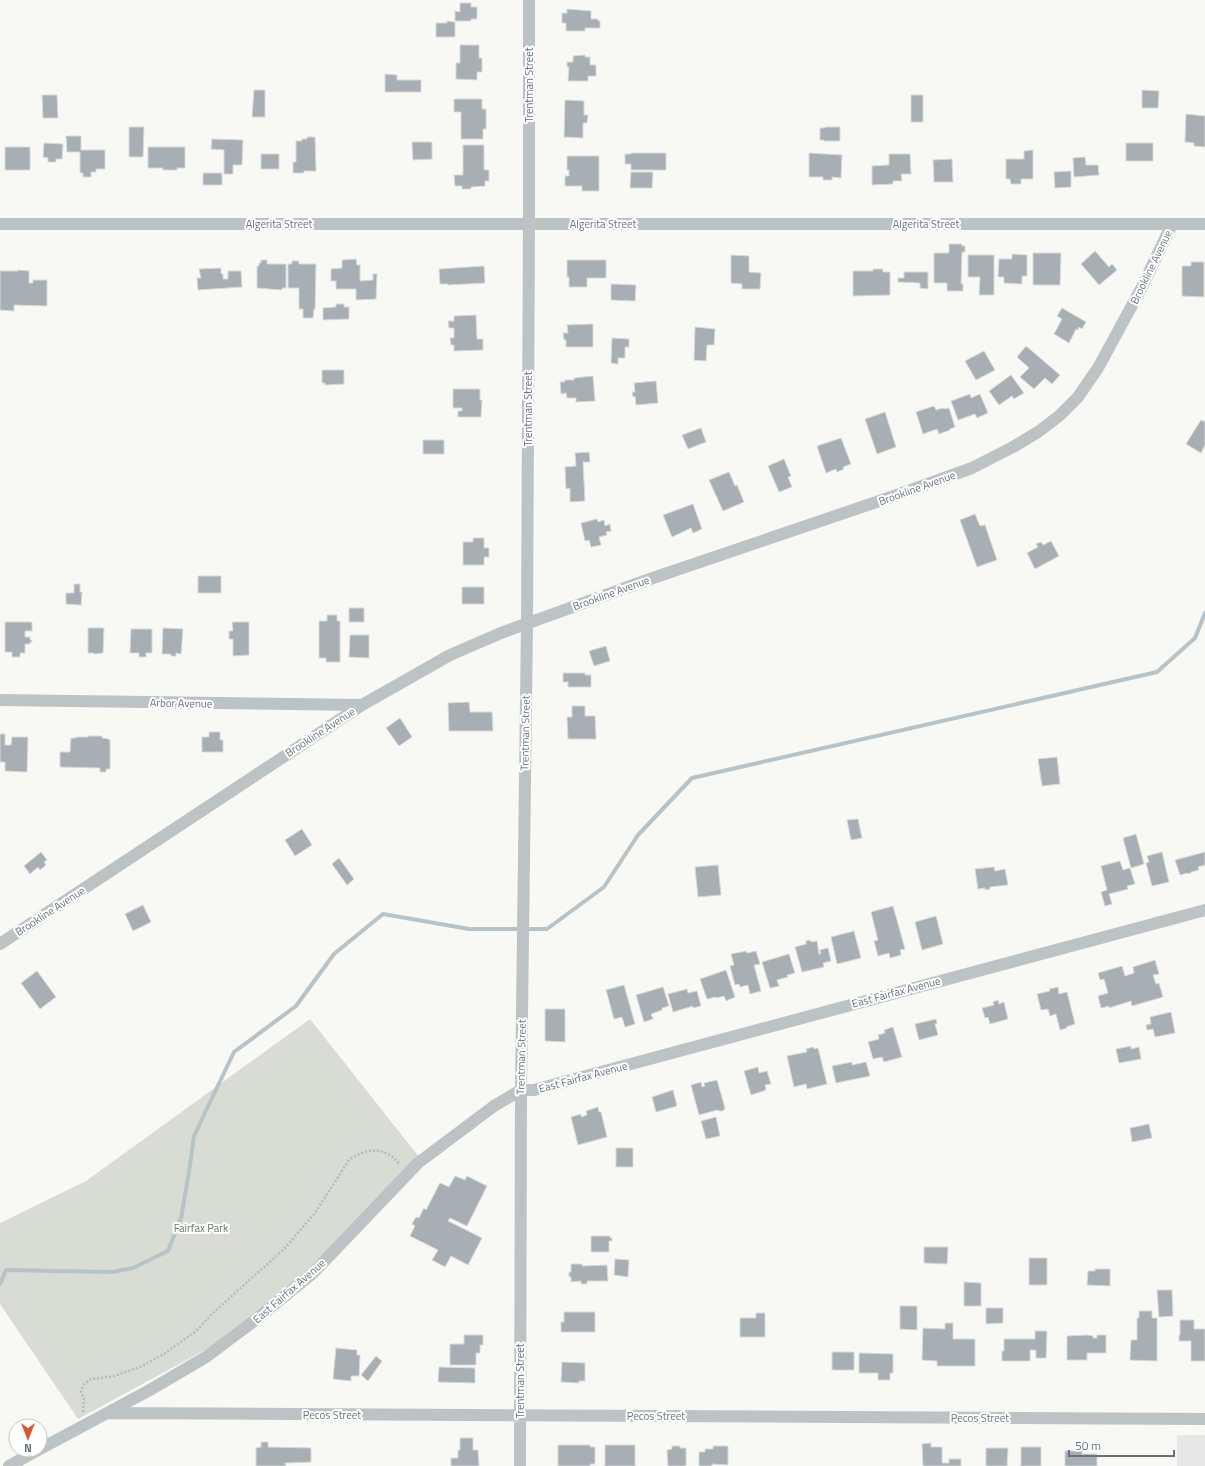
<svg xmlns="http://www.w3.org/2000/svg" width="1205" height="1466" viewBox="0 0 1205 1466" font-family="'Titillium Web',sans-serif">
<rect width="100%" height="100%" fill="#f8f8f5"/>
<!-- built -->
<path fill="#e6e7e6" d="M1177 1435H1205V1466H1177Z"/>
<!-- green -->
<path fill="#d8dcd5" d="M310 1019 419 1157 289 1292 205 1350 78 1419 0 1304V1223L86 1181Z"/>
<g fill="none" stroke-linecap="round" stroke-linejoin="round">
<!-- stream -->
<path stroke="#b7c3c7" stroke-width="4" d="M0 1284 6 1270 112 1272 133 1268 168 1251 181 1218 189 1172 194 1136 234 1052 296 1006 334 954 383 914 469 929H547L604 887 638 835 692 778 1157 672 1195 638 1205 613"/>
</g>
<!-- building -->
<path fill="#a7aeb4" stroke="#d9d9d8" d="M460 3H471V7H477V19H471V21H455V11L460 12Z
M567 9 591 11V19H598V21H600V28H585V31H566V23H562V13H567Z
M447 21 455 22V37H436V23H447Z
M460 45H479V58H482V72H477V80L456 79V63H460Z
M585 55V57H590V65H596V76H588V81H568L569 67H567V62H573V56Z
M385 74 397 75V80H421V92H385Z
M254 90H265V117H252Z
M1142 90 1159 91 1158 108H1142Z
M42 95H57L58 118H43Z
M911 95H923V122H911Z
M454 99H482V109H486V129H483V139H461V112H454Z
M565 100 584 101V115H588L587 123H583V138L564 137Z
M1186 114 1205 116V147L1194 146V143L1185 142Z
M129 127H144L143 157H129Z
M825 127H840V141H824V140H820V128H825Z
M66 136H81V150H105V169H96V172H91V177H83V173H80V152H67Z
M307 137H315L316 171H304V173H293V162H296V141H302V139H307Z
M212 139 243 140 242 165H233V174H224V150L211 149Z
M412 142H432V159L413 160Z
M44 143 63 144 62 159H56V162H48V158L43 157Z
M1126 143H1153V161H1126Z
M463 145H484V170H489V181H485V186L471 187V189H462V186H455L454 175H463Z
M5 147H30V170H5Z
M148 147H185V168H177V170H163V168H148Z
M1033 150V179H1021V184H1011L1010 179H1006V159H1024V151Z
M631 153H666V170H631V164H625V154H631Z
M809 153 842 155 841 178 832 177V180H823V177H809Z
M261 154H279V169H261Z
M889 154H910L911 174H901L902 181H893V184L872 185V166L889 165Z
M567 156H599V191H582V186H565V176H569V170H567Z
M1085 157 1086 165H1098L1099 175 1074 177 1073 158Z
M952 159 953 182H934L933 160Z
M1071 171V187L1055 188 1054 172Z
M631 172H653L652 188H630Z
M203 173H222V185H203Z
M949 244H962V246H965V252H962L961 284H963V291H947V283H934V253H949Z
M1095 251 1109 267 1112 264 1117 270 1099 285 1081 264Z
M1033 253H1061L1060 285H1033Z
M1012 254 1027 255V276H1022V284L1004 283V277H998L999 259H1012Z
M731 255 749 256V272L761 273 760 289H742V284L731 283Z
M968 255H994V295H979L980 277H968Z
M356 259 357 265H360V281L373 280V274H377L376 299 356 300V289H336V281H331V269L342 268V260Z
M261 260H267V264H286V288H282V290L257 288V266H259V263H261Z
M567 260H606V278H587V287H569V277H567Z
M292 261H299V264H316L315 309H314L313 318H303V309H299V288H288V264H292Z
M1191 262H1204V297L1182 296V266H1191Z
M484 266 485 283 448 285V284H440L439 269Z
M221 268V274H223V279H228V271H241L242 287 198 290 197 278H201L199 269Z
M873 269H883V272H890V295L853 296V271H873Z
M18 270 29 271V283H33V280H47V306L14 305V311L0 310V271H18Z
M904 272H928V289L920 288V283L898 282V278H904Z
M611 284 636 285 635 301 611 300Z
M336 304H344V307H349V319L323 320V308L336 307Z
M1062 308 1086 322 1082 329 1079 327 1078 330 1076 329 1069 343 1054 334 1062 319 1057 316Z
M476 315 477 339H483V350L454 351V345H451L450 338H454V328H449L448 321H454V316Z
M593 324V347H566V340H564L563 333H568L567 325Z
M695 327 715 329 714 345H707L706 361 694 360Z
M612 338 629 339V347H625V358H618V364L611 363Z
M1026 346 1060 375 1052 384 1045 378 1034 389 1020 377 1029 368 1017 357Z
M984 351 995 370 976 380 965 361Z
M322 370H344V384L325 385V383H322Z
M1011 375 1024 393 1014 399 1012 396 999 405 989 391Z
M593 376 595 401 576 402V398H567L566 393 561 394 560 382H565L564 380H574V378Z
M656 381 658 403 636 405 635 396 633 397 632 392H635L634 383Z
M453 389H480V400H482L481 417H458V411H462V408H453Z
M970 394 971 398 980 394 988 413 977 418 975 414 958 420 951 401Z
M934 406 936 410 943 408 944 409 949 408 955 427 950 429V430L939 434 937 429 923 434 916 412Z
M885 412 896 447 877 454 865 419Z
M1201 420 1205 422V445L1201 453 1186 444Z
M701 428 706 442 688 449 682 435Z
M841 438 851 464 843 467 844 469 837 472 836 469 826 473 817 446Z
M423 440H444V454H423Z
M589 452 590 462H583L585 501 570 502V488L566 489 565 467 576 466 575 453Z
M784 459 791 476 788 477 792 487 779 492 768 466Z
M729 472 735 486 737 485 744 502 723 511 709 480Z
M693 504 702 529 693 533 691 528 672 537 663 515Z
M975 514 980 526 985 525 997 560 977 567 960 520Z
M597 519 598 522 604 520 605 526 610 524 611 531 606 532 607 535 599 537 601 545 591 547 589 540 585 541 581 523Z
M473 538H484V548H489V557H484V565H463V542H473Z
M1051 541 1059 556 1035 569 1027 553 1038 547 1036 544 1041 542 1043 545Z
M198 576H221V593H198Z
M74 584H80V592H82L81 605 66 604V593H74Z
M462 587H484V604H462Z
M349 608H364V622H349Z
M327 615H337V621H340V662H326V658H319V621H327Z
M5 622H32V631H25V637H30V640H32V642H30V644H25V653H20V657H12V652H5Z
M232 622H249V655L233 656V639H229V631H233Z
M88 628H104L103 653 94 654V653H88Z
M163 628 183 629 181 654 176 653V656H171V654H162Z
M131 629H152V653H146V657H139V653H130Z
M350 635H369V658L349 657Z
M606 646 610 661 594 666 589 651Z
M563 673H585V675H591V687H568V682H563Z
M469 702 470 712H492L493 731H449L448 703Z
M572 706H585V716H595L596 739H568L567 717H572Z
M400 718 412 737 399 746 386 728Z
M209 732H220V740H223V752H202V737H209Z
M0 734H5V745H11L12 737H28L27 772 5 771V762H0Z
M88 736H102V738L108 739 110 740V769H106V772H100V768L60 767V752H70L71 738H75L78 737H88Z
M1057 757 1060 784 1042 786 1038 759Z
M858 819 862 838 851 840 847 820Z
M302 829 312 845 295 856 285 840Z
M1136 834 1144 864 1131 868 1123 838Z
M41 852 47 860 44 862 46 865 40 870 38 867 30 874 24 866Z
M1162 852 1169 882 1152 886 1146 863 1149 862 1147 856Z
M1205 852V865L1198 867 1199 870 1191 872V873L1189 874 1188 873 1180 875 1175 860Z
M339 858 354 879 347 885 332 864Z
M1120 861 1123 870 1130 868 1135 884 1127 886 1128 889 1109 894 1112 904 1105 906 1101 892 1107 890 1101 866Z
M718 865 721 895 698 897 695 867Z
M994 867 995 871 1005 869 1008 885 990 887V889L985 890V888L978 889 975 869Z
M143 905 151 922 133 931 125 914Z
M893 906 905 949 900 950 901 955 890 958 889 953 878 956 874 941 878 940 871 912Z
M936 916 943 944 922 950 915 922Z
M854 931 861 958 837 964 831 937Z
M810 940 811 942 817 941 819 954H821L820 950 828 948 831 961 823 963 824 967 802 972 795 947 806 944V941Z
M746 951 747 953 756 951 760 964 754 965 761 991 750 994 748 985 740 987 739 984 735 985 730 966 734 965 731 954Z
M789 954 795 973 787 975 788 977 777 980 779 986 770 988 762 962Z
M1155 960 1159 974 1153 975 1156 984 1159 983 1163 997 1132 1006 1131 1001 1109 1008V1006L1101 1008 1098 996 1108 993 1104 979 1100 980 1098 973 1122 966 1125 976 1134 973 1133 967Z
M726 970 735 997 726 1001 724 996 717 998 716 997 707 999 700 979Z
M37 971 56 997 40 1009 21 983Z
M624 985 635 1024 625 1027 622 1017 614 1019 606 990Z
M663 987 669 1006 662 1008V1010L651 1014 653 1019 644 1022 636 995Z
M1058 987 1059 994 1067 992 1075 1024 1066 1027 1067 1028 1060 1030 1056 1014 1050 1016 1048 1009 1041 1010 1037 994 1050 991 1049 989Z
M687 989 688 993 697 991 701 1006 693 1008V1006L673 1012 668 994Z
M998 1000 999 1004 1004 1002 1008 1019 990 1024 988 1017 985 1018 982 1008 994 1005 993 1002Z
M545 1009H565V1042L545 1041Z
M1171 1012 1175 1033 1155 1037 1153 1029 1147 1030 1146 1025 1151 1024 1150 1017Z
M936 1019 937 1023 935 1024 938 1035 919 1040 915 1024Z
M893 1027 902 1057 884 1062 882 1057 873 1059 868 1042 879 1039 878 1035 885 1033 884 1030Z
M1131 1046V1049L1139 1047 1141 1059 1119 1063 1116 1049Z
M813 1047 814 1049 818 1048 827 1084 807 1089 806 1084 794 1087 787 1056 807 1052 806 1049Z
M852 1062V1065L866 1062 870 1076 836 1083 832 1066Z
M758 1067 759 1073 767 1071 771 1084 765 1085 766 1090 751 1095 744 1071Z
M717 1080 725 1108 723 1111H720L717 1110 699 1115 691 1085 701 1082 702 1087 705 1086 704 1083Z
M673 1090 677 1106 656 1112 652 1097Z
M598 1107 599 1112H601L607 1137 578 1145 571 1117 581 1114V1117L587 1115 586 1111Z
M716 1117 720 1136 706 1139 701 1121Z
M1149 1124 1152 1138 1132 1142 1130 1128Z
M616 1148H633V1167H616Z
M455 1176 465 1180 467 1176 487 1186 467 1226 450 1218 448 1221 482 1238 468 1265 451 1256 445 1267 432 1260 438 1250 410 1236 415 1226 412 1224 416 1217 419 1218 424 1208 426 1210 440 1183 449 1187Z
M591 1236H610V1238H612V1241H609V1252H591Z
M924 1247H948L947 1264 924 1263Z
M1029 1258H1047V1285H1029Z
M615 1259 629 1260 628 1277 614 1275Z
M571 1264H582V1266L607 1265 608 1281H587V1284H581V1281L571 1282V1277H569V1272H571Z
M1095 1269H1110V1286L1087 1285 1088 1271H1095Z
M964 1282 981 1283V1306H964Z
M1157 1290H1172L1173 1316 1159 1317Z
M900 1306H917V1330L900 1329Z
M986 1308H1003V1323L986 1324Z
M1139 1311H1152V1318H1157V1361L1130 1360 1131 1340H1137V1318H1139Z
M564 1312H595V1332H561V1322H564Z
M756 1313H765V1337H740V1318H756Z
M1180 1320H1194V1329H1205V1361H1191V1341H1179V1335H1180Z
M945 1323H953V1339H975V1366H937V1361L922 1360 923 1328 945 1329Z
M1035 1331H1047L1046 1358H1036V1350H1030V1361H1002V1351H1004V1339H1035Z
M464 1335H483V1345H480V1353H476V1365H450V1344H464Z
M1087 1335 1093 1336V1338H1097V1335H1106V1353H1087V1360H1067V1336Z
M336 1348 357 1350V1355H360L359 1376H351V1381L333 1379Z
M832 1352H854V1370H832Z
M859 1353 893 1354V1373H890V1380H878V1373H859Z
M376 1356 382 1361 368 1381 361 1375Z
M562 1362 585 1363V1381H579V1383L561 1382Z
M439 1367 475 1368V1383L438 1382Z
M460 1438H473V1450H478L479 1466H451V1458H458V1450H460Z
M261 1442H268V1447L311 1448V1462L285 1463 286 1466H256V1448L261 1447Z
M931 1443V1447H942V1463H949V1459H961V1466H923L922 1444Z
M558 1445H590V1447H595V1464H590V1466H558Z
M605 1445H635V1466H605Z
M672 1446H680V1448H686V1466H668L667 1450 672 1449Z
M713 1446H728V1465L712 1464V1466H699V1452H705V1449H713Z
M1021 1447H1041V1466H1021Z
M986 1448H1008L1007 1466H986Z
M1065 1451H1082V1454H1097V1466H1065Z"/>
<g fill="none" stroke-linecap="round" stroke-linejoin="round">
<!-- path -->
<path stroke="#b8bbbe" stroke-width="2.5" stroke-dasharray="2 2" stroke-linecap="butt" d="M83 1412 84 1399 81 1391 84 1384 91 1379 114 1376 140 1367 164 1354 196 1331 213 1313 284 1249 315 1213 349 1160C367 1147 386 1146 400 1165"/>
<!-- minor -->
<path stroke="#bdc2c5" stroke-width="12" d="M0 224H1205
M0 700 362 705
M0 944 362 705 450 655 501 633 650 579 897 495 972 468 1013 447 1038 432 1059 416 1078 397 1098 368 1142 287 1172 224
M108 1413 1205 1419
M40 1449 148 1391 206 1357 254 1321 313 1273 418 1163 494 1106 521 1090H534L1205 910
M9 1466 38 1450
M520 1466 521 1090 527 624 529 224V0"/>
</g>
<g text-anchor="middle" stroke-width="4" stroke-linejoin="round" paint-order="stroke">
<!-- street labels -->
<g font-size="11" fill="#65747e" stroke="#fff">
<text transform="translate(529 85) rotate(-90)" y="4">Trentman Street</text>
<text x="279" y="228">Algerita Street</text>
<text x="603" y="228">Algerita Street</text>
<text x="926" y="228">Algerita Street</text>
<text transform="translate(1151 267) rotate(-64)" y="4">Brookline Avenue</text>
<text transform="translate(528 409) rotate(-90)" y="4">Trentman Street</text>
<text transform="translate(917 488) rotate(-20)" y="4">Brookline Avenue</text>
<text transform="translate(611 593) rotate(-20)" y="4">Brookline Avenue</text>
<text transform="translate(181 703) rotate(1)" y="4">Arbor Avenue</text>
<text transform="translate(320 732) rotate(-33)" y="4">Brookline Avenue</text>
<text transform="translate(525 733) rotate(-89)" y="4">Trentman Street</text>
<text transform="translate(50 911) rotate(-33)" y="4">Brookline Avenue</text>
<text transform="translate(896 992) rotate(-15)" y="4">East Fairfax Avenue</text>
<text transform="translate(521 1057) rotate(-89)" y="4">Trentman Street</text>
<text transform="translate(583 1077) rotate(-15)" y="4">East Fairfax Avenue</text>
<text transform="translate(289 1291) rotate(-41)" y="4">East Fairfax Avenue</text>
<text transform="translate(520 1381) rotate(-90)" y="4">Trentman Street</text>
<text x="332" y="1419">Pecos Street</text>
<text x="656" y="1420">Pecos Street</text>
<text x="980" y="1422">Pecos Street</text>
</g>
<!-- park labels -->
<g font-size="11" fill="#677763" stroke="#fff">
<text x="201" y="1232">Fairfax Park</text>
</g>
</g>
<!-- north arrow -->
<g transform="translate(28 1438) rotate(180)"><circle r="19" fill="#ffffff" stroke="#c1c7cb"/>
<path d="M0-3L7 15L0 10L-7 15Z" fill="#d95634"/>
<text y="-6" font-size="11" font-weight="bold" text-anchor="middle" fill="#65747e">N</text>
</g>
<!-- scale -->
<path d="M1069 1450v6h105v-6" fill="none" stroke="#65747e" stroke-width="2"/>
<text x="1075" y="1450" font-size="12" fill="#65747e" stroke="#ffffff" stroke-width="3" paint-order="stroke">50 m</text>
</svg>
